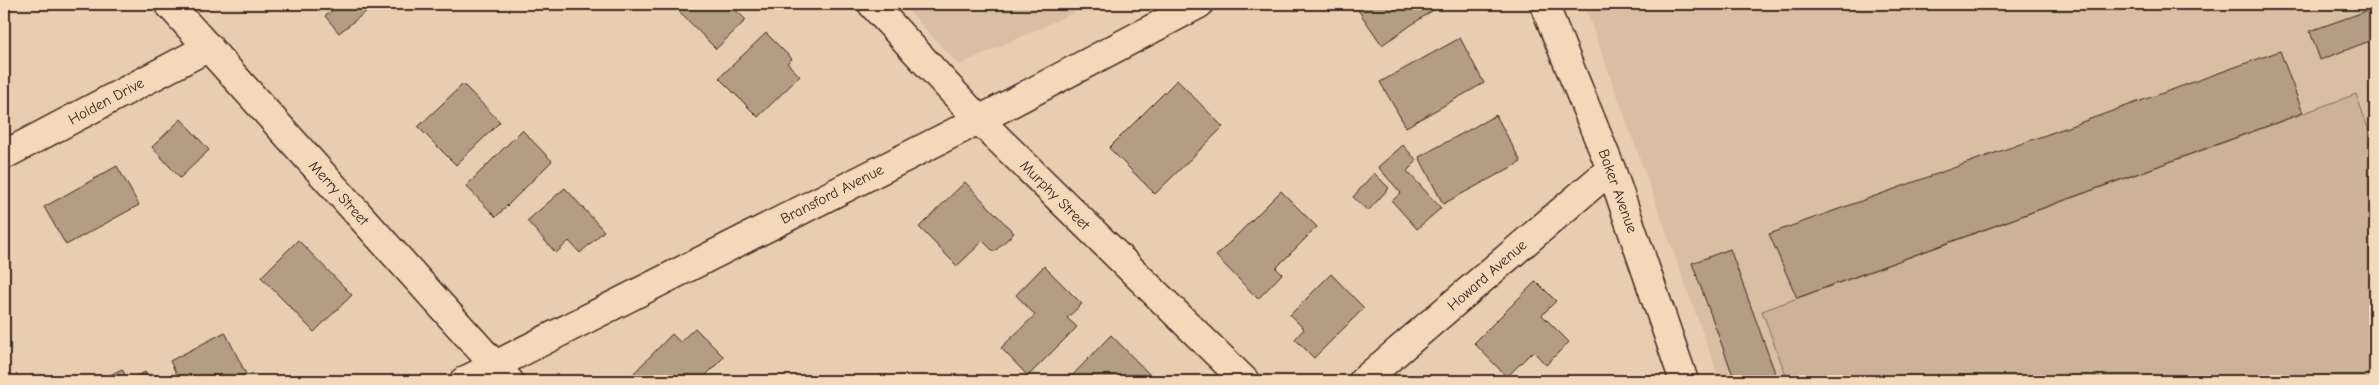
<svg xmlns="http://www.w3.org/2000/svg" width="2379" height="385" viewBox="0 0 2379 385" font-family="'Comic Neue',sans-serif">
<rect width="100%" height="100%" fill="#e8ceb1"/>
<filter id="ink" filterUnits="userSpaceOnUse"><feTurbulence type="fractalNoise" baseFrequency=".02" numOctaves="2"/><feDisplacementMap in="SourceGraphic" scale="10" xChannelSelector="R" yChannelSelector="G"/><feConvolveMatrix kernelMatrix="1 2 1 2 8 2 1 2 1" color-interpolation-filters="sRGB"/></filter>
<g filter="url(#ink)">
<!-- built -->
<path fill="#d8bfa4" d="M902 4H1093L959 65Z
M1584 4H2375V381H1720Z"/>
<!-- green -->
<path fill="#cbb298" stroke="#836e5b" d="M2356 94 2375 148V381H1788L1762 311Z"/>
<!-- building -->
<path fill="#b49d85" stroke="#3b2a1e" d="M340 4H376L339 33 325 16Z
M686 4H730L746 20 716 49 679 11Z
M1354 4H1442L1382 45Z
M2375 8V39L2320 60 2310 31Z
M766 33 792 59 787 63 800 76 758 117 719 78Z
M1460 38 1484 83 1406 127 1380 82Z
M2280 51 2303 113 1797 298 1769 234Z
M1177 80 1223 127 1155 194 1109 148Z
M463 84 500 122 456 165 418 127Z
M1496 115 1521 162 1443 204 1419 157Z
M181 119 209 150 180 178 152 147Z
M522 130 552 161 496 217 466 186Z
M1403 145 1417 161 1407 171 1441 208 1417 229 1392 201 1401 193 1378 167Z
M117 166 139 205 66 245 44 207Z
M1374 173 1389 188 1368 211 1353 197Z
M965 182 1014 233 994 252 983 241 957 266 919 227Z
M565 188 604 231 580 253 569 241 556 253 527 221Z
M1281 191 1317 227 1276 268 1282 274 1258 299 1216 256Z
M298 240 352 295 314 332 261 277Z
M1730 249 1778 381H1735L1692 263Z
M1044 266 1082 304 1067 318 1077 327 1028 376 1001 348 1035 315 1016 295Z
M1331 274 1364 308 1314 358 1295 339 1304 329 1290 315Z
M1536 281 1556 301 1542 315 1569 342 1546 365 1533 351 1507 377 1474 343Z
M695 328 724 357 700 381H626L672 334 680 342Z
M225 332 246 374 233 381H180L170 361Z
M1111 335 1156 381H1067Z
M122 369 128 381 145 372 150 381H98Z"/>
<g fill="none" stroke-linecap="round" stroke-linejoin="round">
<!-- minor casing -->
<g stroke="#3b2a1e" stroke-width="31">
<path id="minor" d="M169 4 509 381
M872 4 979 120 1245 381
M1544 4 1611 169 1684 381
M4 155 209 47
M464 381 979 120 1199 4
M1363 381 1611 169"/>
</g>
<!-- minor -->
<use href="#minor" stroke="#f3d8ba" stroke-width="28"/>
</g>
</g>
<g text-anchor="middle" stroke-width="5" stroke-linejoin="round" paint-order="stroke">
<!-- street labels -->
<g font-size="15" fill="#3b2a1e" stroke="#f3d8ba">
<text transform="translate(106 101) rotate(-28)" y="5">Holden Drive</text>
<text transform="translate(1618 191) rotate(70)" y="5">Baker Avenue</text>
<text transform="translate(339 193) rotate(48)" y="5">Merry Street</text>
<text transform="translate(832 194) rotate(-27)" y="5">Bransford Avenue</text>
<text transform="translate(1055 195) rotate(45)" y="5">Murphy Street</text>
<text transform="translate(1487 275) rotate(-41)" y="5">Howard Avenue</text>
</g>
</g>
<!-- margin -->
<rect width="2379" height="385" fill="none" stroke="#f3d8ba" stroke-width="20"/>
<rect x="10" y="10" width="2359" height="365" fill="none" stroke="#3b2a1e" stroke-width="2" filter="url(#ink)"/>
</svg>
